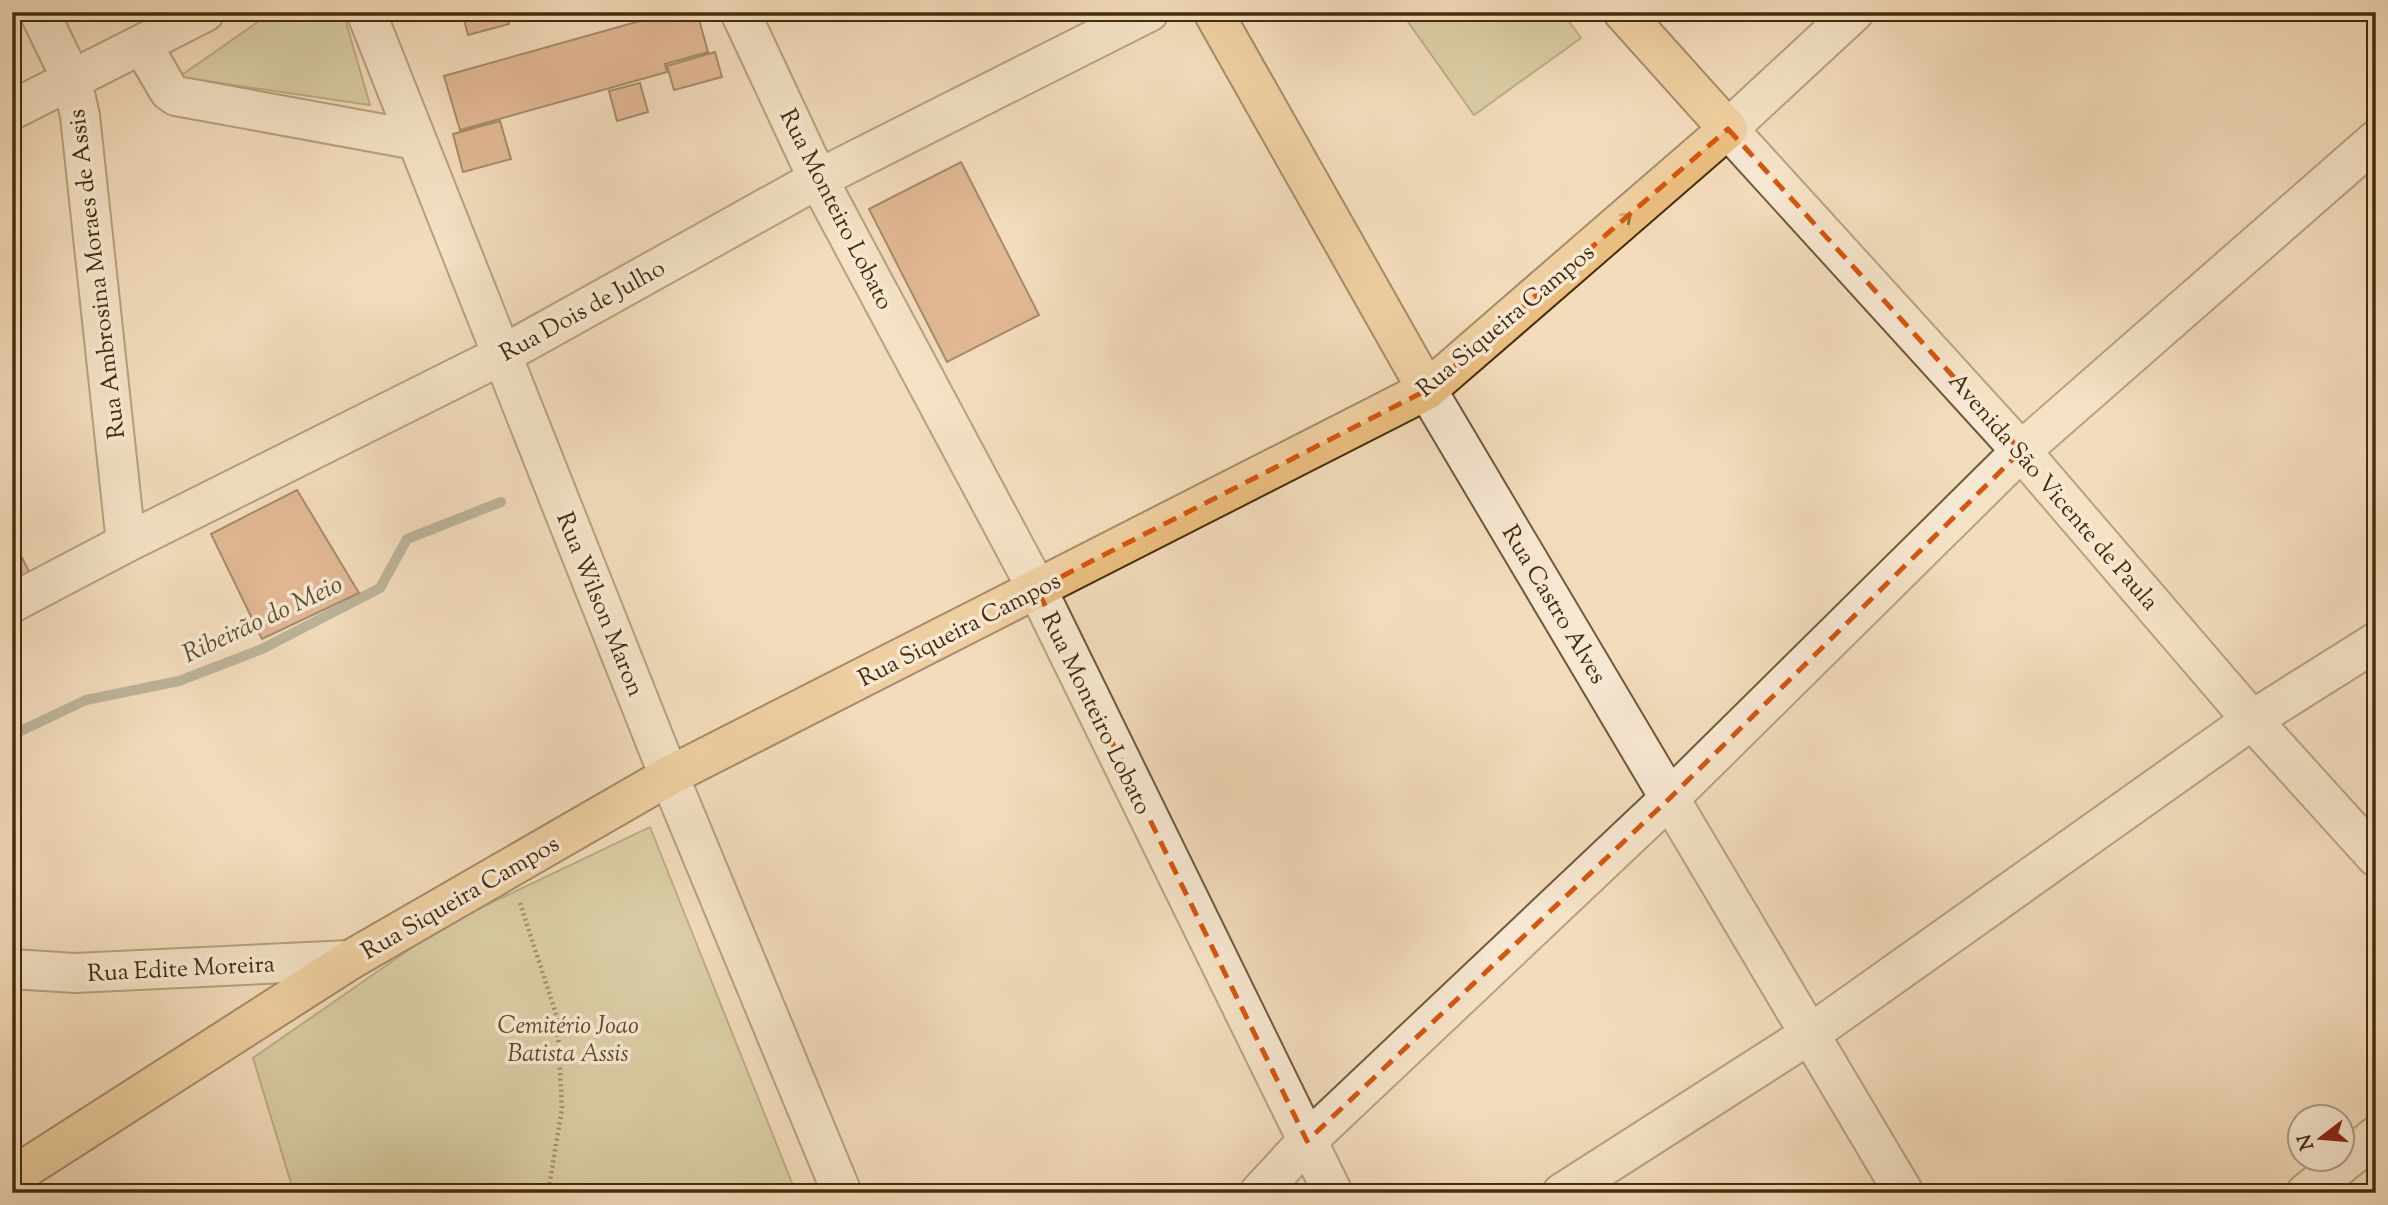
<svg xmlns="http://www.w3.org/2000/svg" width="2388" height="1205" viewBox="0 0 2388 1205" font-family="'Sorts Mill Goudy',serif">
<rect width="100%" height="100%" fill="#f3dcbc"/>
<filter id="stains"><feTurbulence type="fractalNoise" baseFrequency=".00286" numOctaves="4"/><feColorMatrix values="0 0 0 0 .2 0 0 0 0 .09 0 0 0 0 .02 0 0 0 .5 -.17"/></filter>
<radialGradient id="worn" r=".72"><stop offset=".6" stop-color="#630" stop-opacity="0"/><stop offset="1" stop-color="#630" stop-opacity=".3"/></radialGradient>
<!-- green -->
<path fill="#bfbf8e" stroke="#82764c" stroke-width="2" d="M272 12H343L370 105 179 77Z
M1401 12H1562L1581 38 1474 115Z
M650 827 796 1193H294L253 1058 443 926Z"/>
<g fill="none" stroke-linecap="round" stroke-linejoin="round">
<!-- stream -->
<path stroke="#79836f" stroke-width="10" d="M12 735 86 700 179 681 262 649 380 588 407 539 501 502"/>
</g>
<!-- building -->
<path fill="#ce8d67" stroke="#452d0b" stroke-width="2" d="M462 12H506L509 24 468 35Z
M514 12H540L516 19Z
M672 12H697L708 52 665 64 667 72 460 130 444 76Z
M715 52 722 77 674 90 667 66Z
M640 83 648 112 617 121 609 91Z
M500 121 511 159 463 172 453 134Z
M961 162 1039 315 947 362 869 209Z
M297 490 359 593 262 639 211 534Z
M12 539 31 575 12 585Z"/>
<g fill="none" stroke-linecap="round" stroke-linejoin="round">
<!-- minor casing -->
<g stroke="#705937" stroke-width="42">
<path id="minor" d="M39 12 72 80 80 116 126 543
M366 12 669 776 842 1193
M740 12 818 179 1037 589 1333 1193
M1854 12 1728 129 2021 451 2252 720 2376 857
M142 45 169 91 176 96 416 140
M12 110 205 12
M1427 390 1904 1193
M12 603 126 543 502 355 818 179 1149 12
M12 969 75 973 350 960
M1259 1193 1307 1141 1671 797 2021 451 2376 140
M1562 1193 1810 1034 2252 720 2376 642
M2306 1193 2376 1136"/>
</g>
<!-- major casing -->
<g stroke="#452d0b" stroke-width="42">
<path id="major" d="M1213 12 1427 390
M12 1177 350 960 669 776 1427 390 1728 129 1623 12"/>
</g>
<!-- path -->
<path stroke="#452d0b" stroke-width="4.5" stroke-dasharray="2 3.5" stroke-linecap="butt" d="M520 903 557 1017 562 1108 548 1193"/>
<!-- minor -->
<use href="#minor" stroke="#f7e8d3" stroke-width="38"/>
<!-- major -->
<use href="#major" stroke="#eabe7e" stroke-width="38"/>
</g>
<!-- one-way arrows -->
<defs><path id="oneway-chevron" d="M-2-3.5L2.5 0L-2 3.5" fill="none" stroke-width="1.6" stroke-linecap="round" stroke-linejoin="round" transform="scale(1.75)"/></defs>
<use stroke="#8f6e3f" href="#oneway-chevron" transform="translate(1627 217) rotate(-41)"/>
<!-- marked area -->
<path d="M0 0H2388V1205H0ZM1728 129 2021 451 1671 797 1307 1141 1037 589 1427 390Z" fill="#f3dcbc" fill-opacity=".55" fill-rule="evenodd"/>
<path fill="none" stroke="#d8550c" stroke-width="5" stroke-dasharray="14 9" stroke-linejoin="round" d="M1728 129 2021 451 1671 797 1307 1141 1037 589 1427 390Z"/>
<g text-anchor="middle" stroke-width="7" stroke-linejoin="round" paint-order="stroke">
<!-- street labels -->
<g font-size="24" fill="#452d0b" stroke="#f7e8d3">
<text transform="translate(837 209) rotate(63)" y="8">Rua Monteiro Lobato</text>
<text transform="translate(96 274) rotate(-97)" y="8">Rua Ambrosina Moraes de Assis</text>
<text transform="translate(582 310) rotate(-29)" y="8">Rua Dois de Julho</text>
<text transform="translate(1505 320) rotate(-40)" y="8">Rua Siqueira Campos</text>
<text transform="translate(2054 491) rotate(49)" y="8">Avenida São Vicente de Paula</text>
<text transform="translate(601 604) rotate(68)" y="8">Rua Wilson Maron</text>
<text transform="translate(1555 604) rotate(59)" y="8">Rua Castro Alves</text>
<text transform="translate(959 629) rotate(-27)" y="8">Rua Siqueira Campos</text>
<text transform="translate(1097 713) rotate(64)" y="8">Rua Monteiro Lobato</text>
<text transform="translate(460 897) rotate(-30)" y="8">Rua Siqueira Campos</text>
<text transform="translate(181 968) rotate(-3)" y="8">Rua Edite Moreira</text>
</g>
<!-- park labels -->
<g font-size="24" font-style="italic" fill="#5d4a25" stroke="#f7e8d3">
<text x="568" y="1033">Cemitério Joao<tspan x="568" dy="28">Batista Assis</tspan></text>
</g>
<!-- water labels -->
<g font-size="26" font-style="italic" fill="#5a5134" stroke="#f7e8d3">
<text transform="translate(262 618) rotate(-25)" y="9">Ribeirão do Meio</text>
</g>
</g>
<!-- margin -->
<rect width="2388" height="1205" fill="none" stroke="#f3dcbc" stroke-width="42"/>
<rect x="14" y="14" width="2360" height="1177" fill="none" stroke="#452d0b" stroke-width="3.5"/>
<rect x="21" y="21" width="2346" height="1163" fill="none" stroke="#452d0b" stroke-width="2"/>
<!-- north arrow -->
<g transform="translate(2321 1138) rotate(254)"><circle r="33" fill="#f7e8d3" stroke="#b09d83" stroke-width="2"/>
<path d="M0-5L12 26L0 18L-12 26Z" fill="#8f2418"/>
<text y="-10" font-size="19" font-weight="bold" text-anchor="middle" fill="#452d0b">N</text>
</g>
<rect width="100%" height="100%" filter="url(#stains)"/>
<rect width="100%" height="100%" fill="url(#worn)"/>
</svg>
